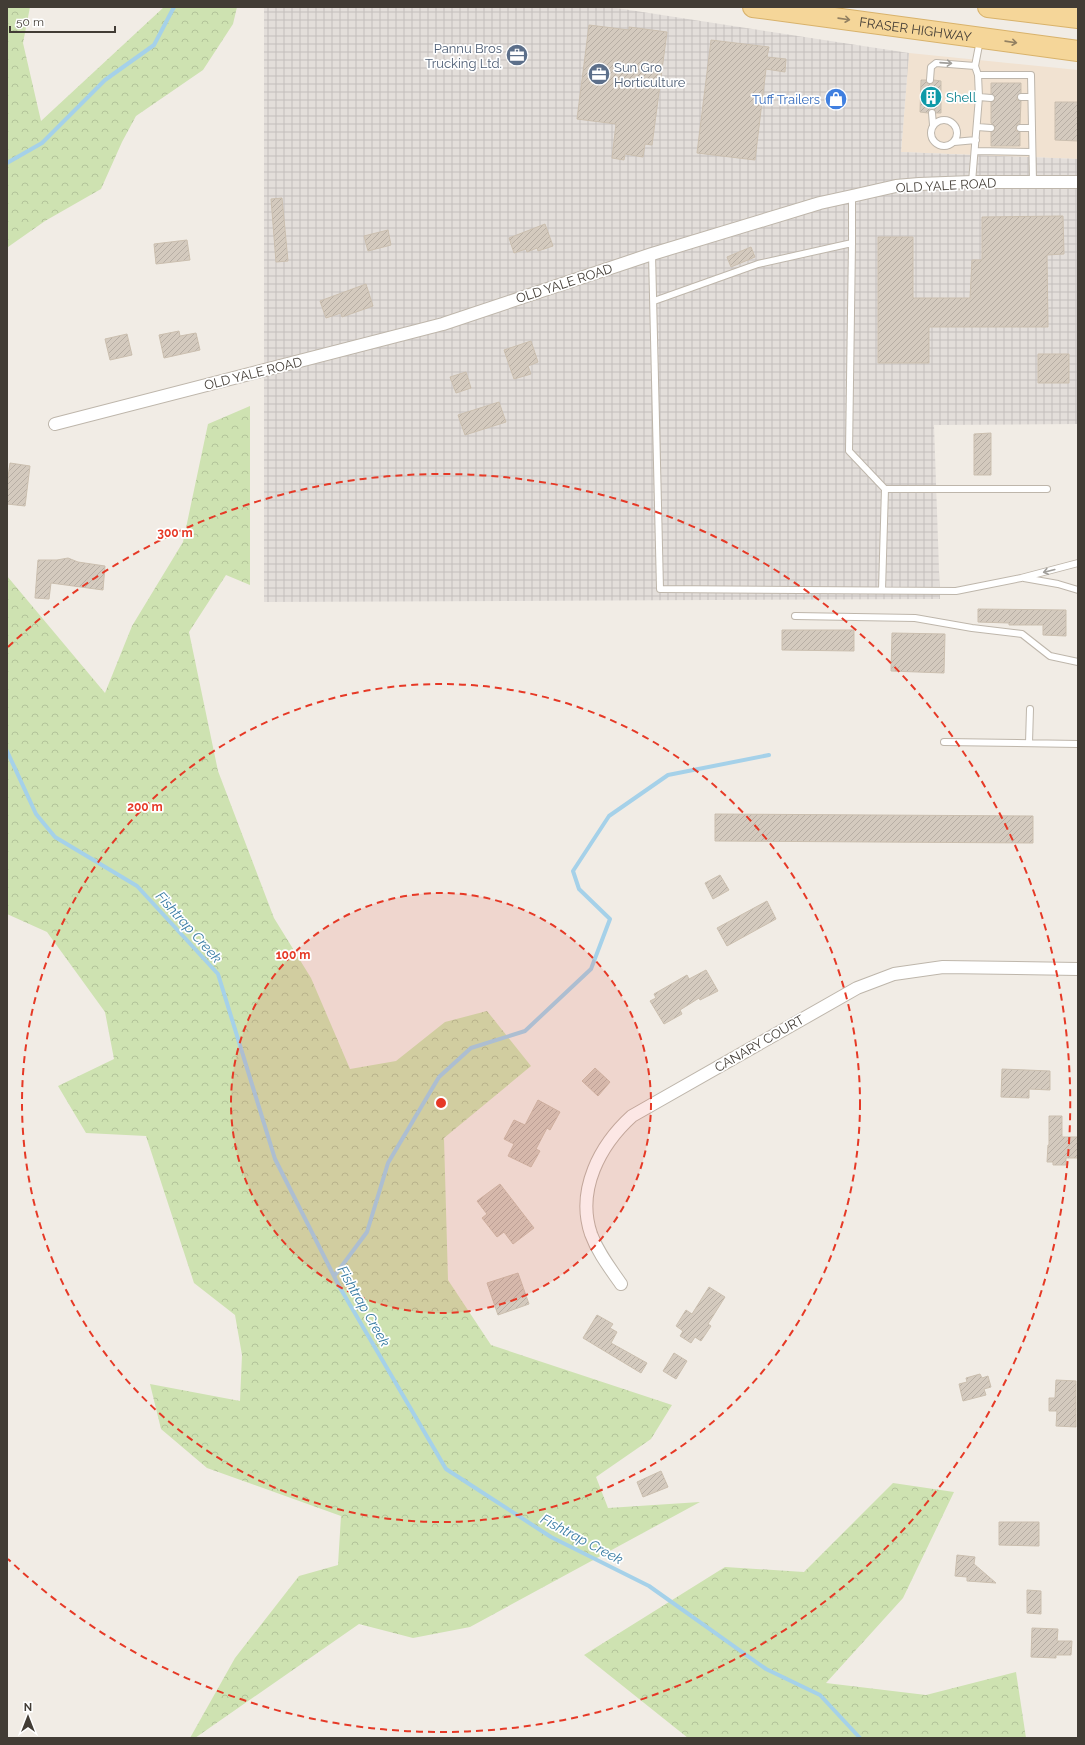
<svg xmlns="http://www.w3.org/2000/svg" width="1085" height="1745" viewBox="0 0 1085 1745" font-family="Raleway,sans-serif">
<defs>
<pattern id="industrial-grid" width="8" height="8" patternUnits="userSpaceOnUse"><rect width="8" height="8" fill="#e3deda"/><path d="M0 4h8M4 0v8" fill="none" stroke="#c4bfbc"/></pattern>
<pattern id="forest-crowns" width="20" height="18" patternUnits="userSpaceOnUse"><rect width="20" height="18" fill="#cee2b1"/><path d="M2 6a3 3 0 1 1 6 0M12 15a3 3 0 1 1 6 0" fill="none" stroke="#b2c399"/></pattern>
<pattern id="building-hatch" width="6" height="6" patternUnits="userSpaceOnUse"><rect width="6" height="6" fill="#d4cabe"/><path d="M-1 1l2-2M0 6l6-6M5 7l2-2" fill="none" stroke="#b7aea4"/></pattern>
</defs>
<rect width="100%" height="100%" fill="#f1ece5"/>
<!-- commercial -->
<path fill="#f1e2d1" d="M909 53 1078 70V159L901 152Z"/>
<!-- industrial -->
<path fill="url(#industrial-grid)" d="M264 7H610L909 53 901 152 1078 159V424L934 425 940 599 264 602Z"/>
<!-- forest -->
<path fill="url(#forest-crowns)" d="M7 7H30L23 43 41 121 164 7H237L233 24 203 70 136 116 122 142 101 189 45 221 8 247 7 251Z
M250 406V585L226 575 189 632 218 771 274 918 311 978 350 1069 396 1061 445 1022 487 1011 531 1066 444 1138 448 1280 491 1345 672 1405 651 1439 596 1477 608 1508 700 1502 470 1627 413 1638 359 1624 195 1738H190L235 1658 299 1576 338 1565 341 1516 207 1468 161 1429 150 1384 240 1401 242 1355 235 1315 194 1283 146 1136 86 1133 58 1086 114 1059 105 1012 47 932 7 914V576L105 693 132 626 183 542 208 424Z
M893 1483 954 1492 903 1598 826 1683 926 1695 1016 1672 1026 1738H688L584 1655 725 1567 804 1572Z"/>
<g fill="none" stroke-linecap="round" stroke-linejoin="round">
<!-- stream -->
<path stroke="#a5d1e9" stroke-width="4" d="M7 163 42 143 105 80 154 45 174 7
M7 751 36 814 55 837 137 886 218 974 275 1159 339 1286 446 1469 551 1537 649 1586 766 1669 820 1695 860 1738
M335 1275 367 1232 388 1163 439 1077 471 1048 525 1031 591 969 610 919 579 889 573 871 609 816 668 775 769 755"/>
</g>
<!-- building -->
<path fill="url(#building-hatch)" stroke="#cbbfaf" d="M589 25 629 30V27L667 32 652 145 645 144 643 157 625 154 624 160 612 158 616 124 577 119Z
M711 40 769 47 767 57 786 59 785 72 766 69 755 160 697 153Z
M921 80H926L927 83 930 84 934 80 941 81V113H936L932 109 928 113 920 112Z
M991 83H1021V93L1017 97V100L1021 101 1020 124H1017L1016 128V131L1020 132V146H991V132L994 131 995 128 994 125 991 123V102L994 101 995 98 991 94Z
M1055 102H1078V141L1055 140Z
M282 198 288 261 276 262 271 199Z
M1063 216 1064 254 1047 255 1048 327H929V363H878V237H913V298H970L972 260H982V217Z
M545 224 553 246 538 251 537 248 527 252 526 249 514 253 509 238Z
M388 230 391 245 368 251 364 236Z
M187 240 190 260 156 264 154 244Z
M751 247 755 257 731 267 727 257Z
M366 284 373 306 342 317 341 313 326 318 320 301Z
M179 331 180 336 196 333 200 350 164 358 159 335Z
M127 334 132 355 110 360 105 339Z
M531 341 538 362 528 366 531 374 514 379 504 350Z
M1038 354H1069V383H1038Z
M466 372 471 388 456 393 450 377Z
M499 402 506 422 465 435 458 415Z
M991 433V475H974V434Z
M10 463 30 466 25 506 7 504V484Z
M68 558 78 562 105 566 103 590 51 583 49 599 35 598 38 560H57Z
M978 609 1066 610V636L1043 635V625H1009V623L978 622Z
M782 630H854V651L782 650Z
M892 633 945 634 944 673 891 671Z
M715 814 1033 816V843L715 841Z
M720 875 729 890 713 899 705 883Z
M767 901 776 919 727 946 717 928Z
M706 970 718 991 700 1000 699 998 680 1010 682 1014 664 1024 650 1001 656 998 654 994 687 975 689 979Z
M595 1068 610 1082 598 1096 582 1081Z
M1002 1069 1050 1071V1090L1029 1089V1098L1001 1097Z
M538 1100 560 1112 550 1130 547 1128 536 1149 540 1151 531 1167 508 1156 514 1144 504 1139 514 1120 525 1125Z
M1049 1116H1062V1137H1078V1158H1066V1165H1053V1162H1047L1048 1145H1049Z
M500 1184 534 1228 513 1244 504 1232 497 1237 482 1218 487 1214 477 1201Z
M518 1273 529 1304 498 1315 487 1283Z
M709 1287 725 1297 708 1324 711 1326 701 1341 695 1337 691 1343 680 1336 683 1331 676 1326 686 1310 692 1314Z
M597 1315 613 1324 610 1328 617 1332 611 1343 647 1363 641 1373 583 1338Z
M674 1353 687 1361 676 1379 663 1371Z
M980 1374 982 1378 988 1376 991 1387 984 1389 986 1395 963 1401 959 1384 967 1382 966 1378Z
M1056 1380 1076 1381V1427L1056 1426 1057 1411H1049V1398H1055Z
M661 1471 668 1487 643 1497 637 1482Z
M999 1522H1039V1546L999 1545Z
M957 1555 975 1557 974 1564 996 1583 967 1581V1577L955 1576Z
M1027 1590 1041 1591V1614L1027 1613Z
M1032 1628 1058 1629 1057 1641H1072L1071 1655H1056V1658L1031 1657Z"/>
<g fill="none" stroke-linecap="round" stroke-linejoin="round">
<!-- lane casing -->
<g stroke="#beb6ab" stroke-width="8">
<path id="lane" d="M978 75H1031L1033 182
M930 80 931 67 936 63 975 66
M979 97 991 98
M1021 97H1031
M932 113 933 125
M931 133a13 13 0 1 1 26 0a13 13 0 1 1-26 0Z
M977 127 991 128
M1020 128H1032
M954 142 976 140
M975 151 1032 152
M972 182 979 97 978 75 975 66 980 40
M852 196V243
M652 254 660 589 956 591 1021 578 1078 563
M654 301 758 264 852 243 849 451 885 489H1047
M1024 578 1058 584 1078 590
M882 590 885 489
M795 616 915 618 972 628 1022 634 1050 656 1078 662
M944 742 1078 744
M1029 743 1030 709"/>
</g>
<!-- street casing -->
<g stroke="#beb6ab" stroke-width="14">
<path id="street" d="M55 424 443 324 652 254 820 203 852 196 896 186 919 184 972 182H1078
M621 1284C610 1268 598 1253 591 1234 576 1190 600 1145 632 1116L857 988 894 974 943 967 1078 969"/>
</g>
<!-- primary casing -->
<g stroke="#d8b26b" stroke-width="22">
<g id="primary">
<path id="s1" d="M753 7 1078 51"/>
<path d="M988 7 1078 18"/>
</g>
</g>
<!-- lane -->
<use href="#lane" stroke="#fff" stroke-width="6"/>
<!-- street -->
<use href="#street" stroke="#fff" stroke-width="12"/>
<!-- primary -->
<use href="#primary" stroke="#f5d699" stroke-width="20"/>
</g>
<!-- one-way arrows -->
<defs><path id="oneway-shaft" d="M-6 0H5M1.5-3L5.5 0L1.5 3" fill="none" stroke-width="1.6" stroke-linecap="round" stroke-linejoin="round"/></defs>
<g stroke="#938162">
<use href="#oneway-shaft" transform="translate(844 19) rotate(8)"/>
<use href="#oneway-shaft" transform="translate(1011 42) rotate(8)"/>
</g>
<g stroke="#a09e9a">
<use href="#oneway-shaft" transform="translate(946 63) rotate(4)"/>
<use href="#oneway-shaft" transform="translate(1049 571) rotate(166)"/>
</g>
<!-- distance rings -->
<circle cx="441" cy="1103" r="210" fill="#e63926" fill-opacity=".12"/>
<g fill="none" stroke="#e63926" stroke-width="2" stroke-dasharray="7 5">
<circle cx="441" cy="1103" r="210"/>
<circle cx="441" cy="1103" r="419"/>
<path d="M8 647A629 629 0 1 1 8 1559"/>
</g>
<!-- icons -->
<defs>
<g id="office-disc" transform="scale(1.15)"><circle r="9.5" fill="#5c6f8a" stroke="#fff"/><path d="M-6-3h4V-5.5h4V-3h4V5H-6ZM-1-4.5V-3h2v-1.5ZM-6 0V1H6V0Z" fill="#fff"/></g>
<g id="building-disc" transform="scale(1.15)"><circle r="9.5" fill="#0f9aa8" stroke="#fff"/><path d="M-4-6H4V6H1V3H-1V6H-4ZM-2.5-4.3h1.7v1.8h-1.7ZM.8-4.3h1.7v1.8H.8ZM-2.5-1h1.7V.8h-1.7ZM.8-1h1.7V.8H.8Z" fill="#fff"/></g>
<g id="shop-disc" transform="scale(1.15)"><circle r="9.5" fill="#3f7fe0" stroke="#fff"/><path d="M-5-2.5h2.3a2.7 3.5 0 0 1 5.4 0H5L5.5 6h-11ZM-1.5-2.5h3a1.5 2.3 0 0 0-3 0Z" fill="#fff"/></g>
</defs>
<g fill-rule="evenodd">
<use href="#office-disc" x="517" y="55"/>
<use href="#office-disc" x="599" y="74"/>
<use href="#building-disc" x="931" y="97"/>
<use href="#shop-disc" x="836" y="99"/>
</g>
<g text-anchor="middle" stroke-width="3.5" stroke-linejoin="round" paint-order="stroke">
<!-- street labels -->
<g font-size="13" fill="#423c35" stroke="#fff">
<text dy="5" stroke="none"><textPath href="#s1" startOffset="164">FRASER HIGHWAY</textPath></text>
<text transform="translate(946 185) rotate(-3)" y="5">OLD YALE ROAD</text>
<text transform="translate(564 283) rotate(-18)" y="5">OLD YALE ROAD</text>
<text transform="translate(253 373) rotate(-14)" y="5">OLD YALE ROAD</text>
<text transform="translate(759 1043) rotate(-30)" y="5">CANARY COURT</text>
</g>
<!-- service labels -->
<g font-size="13" fill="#4e5e75" stroke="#fff" text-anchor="end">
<text x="502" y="53">Pannu Bros<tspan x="502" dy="15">Trucking Ltd.</tspan></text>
<text x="614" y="72" text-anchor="start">Sun Gro<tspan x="614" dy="15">Horticulture</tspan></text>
</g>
<!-- culture labels -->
<g font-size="13" fill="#0d838f" stroke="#fff" text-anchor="start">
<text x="946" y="102">Shell</text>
</g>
<!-- shop labels -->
<g font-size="13" fill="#366cbe" stroke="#fff" text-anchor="end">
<text x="820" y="104">Tuff Trailers</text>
</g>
<!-- water labels -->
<g font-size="14" font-style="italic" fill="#397ca4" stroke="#fff">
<text transform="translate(189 927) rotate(48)" y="5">Fishtrap Creek</text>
<text transform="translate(364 1306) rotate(60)" y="5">Fishtrap Creek</text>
<text transform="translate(582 1539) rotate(28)" y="5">Fishtrap Creek</text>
</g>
</g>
<circle cx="441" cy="1103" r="6" fill="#e63926" stroke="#fff" stroke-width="2"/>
<g font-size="12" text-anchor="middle" font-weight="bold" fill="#e63926" stroke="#fff" stroke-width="3.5" stroke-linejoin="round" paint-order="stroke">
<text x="175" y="537">300 m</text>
<text x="145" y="811">200 m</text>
<text x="293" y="959">100 m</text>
</g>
<!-- border -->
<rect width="1085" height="1745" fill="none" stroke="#423c35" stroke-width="16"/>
<!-- north arrow -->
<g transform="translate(28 1717)" stroke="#ffffff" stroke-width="3" paint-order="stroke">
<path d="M0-3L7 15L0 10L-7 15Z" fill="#423c35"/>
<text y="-6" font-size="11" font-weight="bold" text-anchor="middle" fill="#423c35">N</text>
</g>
<!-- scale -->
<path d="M10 26v6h105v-6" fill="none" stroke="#423c35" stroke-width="2"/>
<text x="16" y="26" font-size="12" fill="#423c35" stroke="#ffffff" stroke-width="3" paint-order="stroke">50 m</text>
</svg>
